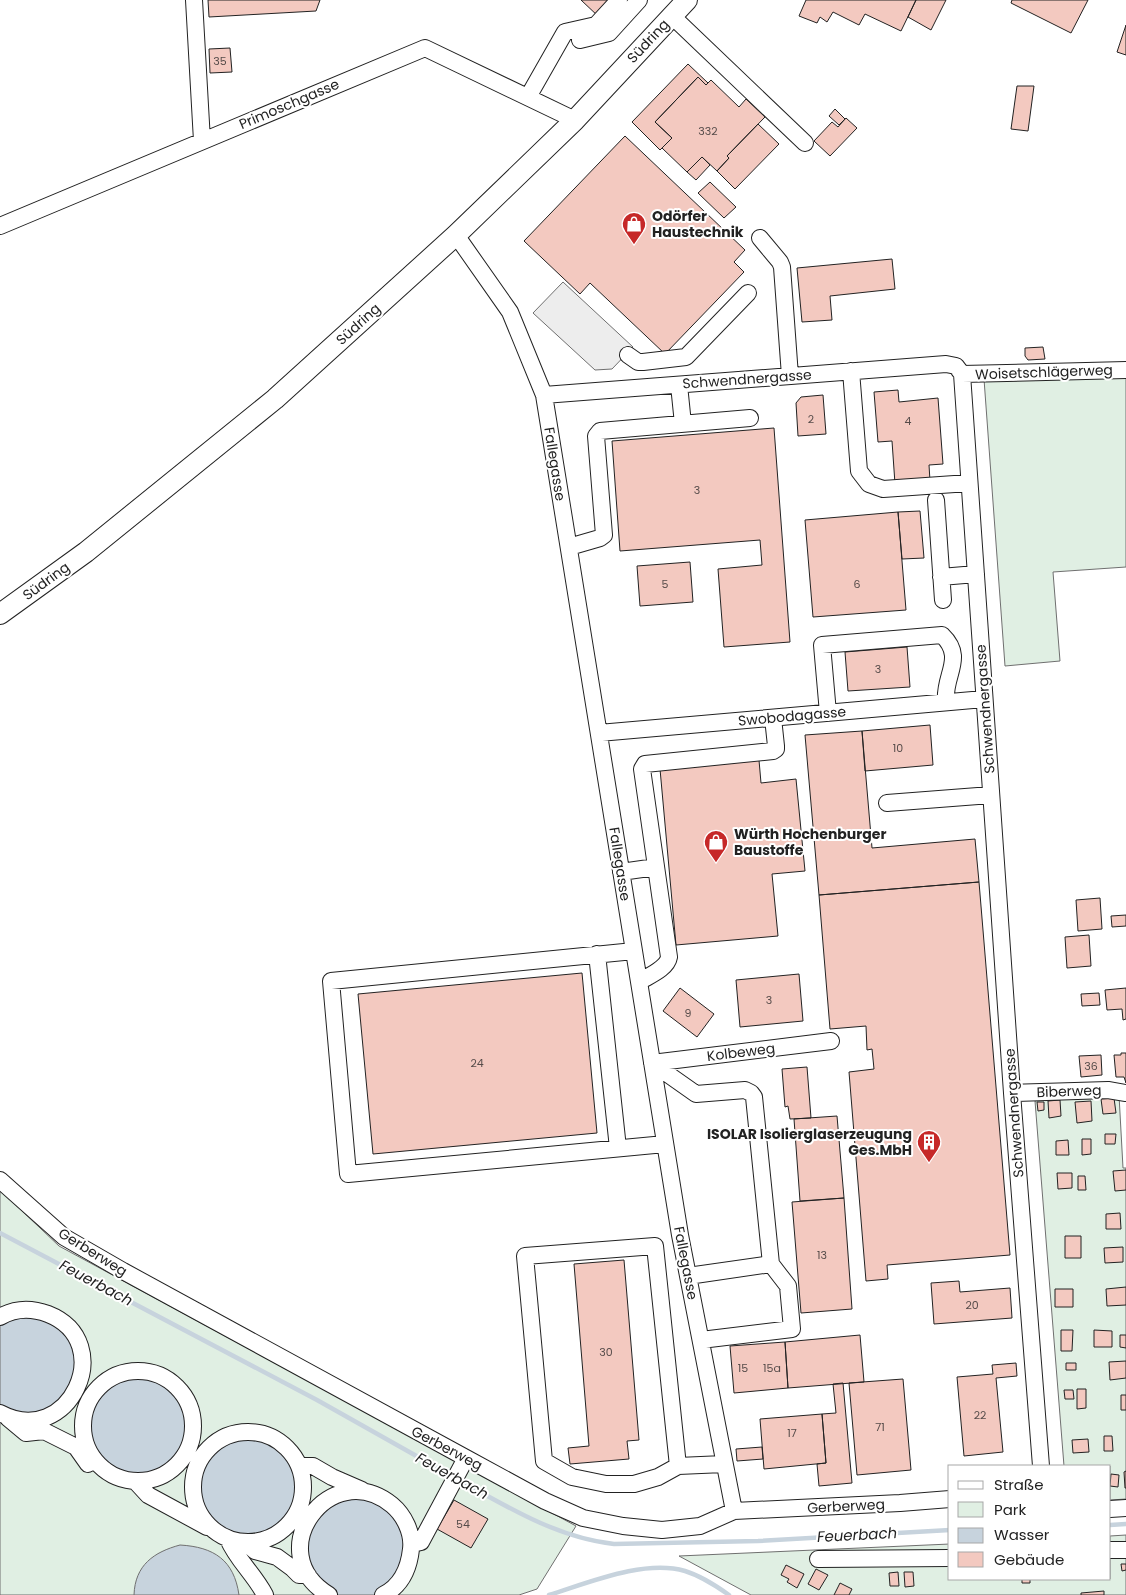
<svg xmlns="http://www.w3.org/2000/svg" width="1126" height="1595" viewBox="0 0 1126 1595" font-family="Poppins,sans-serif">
<rect width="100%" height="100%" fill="#fff"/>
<!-- green -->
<path fill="#e0efe3" stroke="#6f6f6f" d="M1126 375V567L1053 572 1060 661 1005 666 984 379Z
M1119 1095 1123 1168H1126V1499L1110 1500V1466H1064L1035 1101Z
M0 1190 59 1246 576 1526 537 1589 519 1595H0Z
M1126 1535V1595H751L679 1556 950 1544V1579H1110V1536Z"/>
<!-- parking -->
<path fill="#ededed" stroke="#6f6f6f" d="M563 282 633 347 612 369 595 370 533 313Z"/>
<!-- water -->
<path fill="#c7d3dd" stroke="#6f6f6f" d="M39 1314 69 1334 79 1368 65 1401 33 1417 0 1411V1320Z
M84 1426a52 52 0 1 1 104 0a52 52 0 1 1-104 0Z
M195 1485a52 52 0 1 1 104 0a52 52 0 1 1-104 0Z
M351 1494 386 1503 408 1531 406 1567 377 1595H337L331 1593 309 1569 305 1536 321 1508Z
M180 1545C214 1547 234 1560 239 1595H134C135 1565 154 1552 180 1545Z"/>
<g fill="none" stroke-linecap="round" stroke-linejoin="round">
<!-- stream -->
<path stroke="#c7d3dd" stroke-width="4.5" d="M0 1233 317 1400 452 1476
M459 1480C507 1507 558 1538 614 1544L758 1541 950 1530
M1110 1525 1126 1524
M549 1595C588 1583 644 1559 685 1571 701 1576 715 1585 729 1595"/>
</g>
<!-- building -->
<path fill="#f3c9c0" stroke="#222" d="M208 0H320L316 11 209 17Z
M581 0H614L599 17Z
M806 0H916L901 31 865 14 859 25 833 12 827 22 820 17 817 23 799 16Z
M916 0H946L931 30 908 17Z
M1012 0H1088L1071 33 1011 3Z
M1126 25V55L1117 52Z
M230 48 232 72 210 73 209 49Z
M688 64 708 83 706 85 698 77 655 122 672 138 660 150 632 122Z
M698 77 706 85 711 80 739 107 746 99 765 117 727 156 729 158 717 171 702 157 687 172 662 148 672 138 655 122Z
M1017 86H1034L1028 131 1011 129Z
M835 109 845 119 839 125 829 116Z
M846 118 857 128 830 156 814 141 832 122 838 127Z
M758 124 779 144 735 189 717 171 729 158 727 156Z
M625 136 745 250 734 262 744 272 665 354 590 283 580 294 524 241Z
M702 157 710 165 696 180 687 172Z
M710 182 736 207 724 218 698 193Z
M892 259 895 289 830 296 832 320 802 322 797 268Z
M1043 347 1045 359 1028 360 1025 356V348Z
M898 390 899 402 938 398 943 464 929 465 930 481 895 484 892 441 878 442 874 392Z
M823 395 826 434 798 436 796 403 801 397Z
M774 428 790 642 724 647 718 569 762 565 760 540 620 551 612 441Z
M920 511 924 558 902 559 898 512Z
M898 512 906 610 813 617 805 520Z
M690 562 693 602 640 606 637 566Z
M907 647 910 687 848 691 845 652Z
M930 725 933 765 865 771 862 731Z
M862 731 872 848 975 839 979 882 819 895 805 735Z
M759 760 761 783 796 779 805 871 772 874 778 936 676 945 660 769Z
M979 882 1010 1255 887 1265 888 1279 866 1281 849 1072 874 1069 872 1049 867 1050 866 1026 830 1029 819 895Z
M1100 898 1102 929 1078 931 1076 900Z
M1126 915V926L1112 927 1111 916Z
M1089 935 1091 966 1067 968 1065 937Z
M582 973 597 1133 373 1154 358 994Z
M799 974 803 1021 740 1027 736 980Z
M680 988 714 1014 697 1037 663 1011Z
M1126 988V1019L1123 1020 1122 1009 1107 1010 1105 990Z
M1099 993 1100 1005 1082 1006 1081 994Z
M1121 1053H1126V1083L1124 1077H1116L1114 1055H1121Z
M1101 1055 1102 1075 1081 1077 1079 1056Z
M807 1067 811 1118 790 1119 788 1106 785 1107 782 1069Z
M1114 1098 1116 1113 1103 1114 1101 1099Z
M1060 1100 1061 1116 1049 1118 1048 1101Z
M1091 1101 1092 1121 1077 1123 1075 1102Z
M1037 1102H1044V1110L1038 1111Z
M837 1116 844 1198 800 1201 794 1119Z
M1105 1134H1116L1115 1144H1105Z
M1082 1139H1091V1154L1082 1155Z
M1068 1140 1069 1155H1056V1141Z
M1126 1170V1190L1115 1191 1113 1171Z
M1057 1173H1072V1188L1058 1189Z
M1078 1176H1085L1086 1190H1078Z
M844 1198 852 1309 801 1313 792 1202Z
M1120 1213 1121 1229H1106V1214Z
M1065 1236H1081V1258H1065Z
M1123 1247V1262L1105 1263 1104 1248Z
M624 1260 639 1440 627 1441 629 1459 570 1464 568 1448 589 1446 574 1264Z
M959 1281 960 1292 1010 1288 1012 1318 934 1324 931 1283Z
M1126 1287V1305L1107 1306 1106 1289Z
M1055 1289H1073V1307H1055Z
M1061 1330H1073L1072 1351H1061Z
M1094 1330 1112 1331V1347H1094Z
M860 1335 864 1382 788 1388 785 1342Z
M1120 1335H1126V1348L1120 1347Z
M785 1342 788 1388 734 1393 730 1346Z
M1126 1361V1378L1110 1380 1109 1362Z
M1016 1363 1017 1376 996 1378 1003 1452 964 1456 957 1377 993 1374 992 1365Z
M1066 1363H1076V1370H1066Z
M903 1379 911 1470 857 1475 849 1383Z
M843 1383 852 1483 819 1486 817 1464 826 1463 822 1414 836 1413 833 1384Z
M1077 1389H1086V1408L1077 1409Z
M1064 1390H1073L1074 1399H1065Z
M1121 1395H1126V1410H1121Z
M822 1414 826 1463 764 1469 760 1419Z
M1104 1436H1112L1113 1451H1104Z
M1088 1439 1089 1452 1073 1453 1072 1440Z
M762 1447 763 1459 737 1461 736 1449Z
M1126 1471V1488H1125L1124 1472Z
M1111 1474 1119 1475 1118 1487 1110 1486Z
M454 1500 488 1519 471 1548 437 1529Z
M1121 1564H1126V1570L1122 1571Z
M786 1565 804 1574 797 1588 787 1582 789 1579 781 1575Z
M816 1569 828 1575 819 1590 808 1584Z
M898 1572 899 1586H890L889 1573Z
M904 1572H913L914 1586 905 1587Z
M1022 1579H1030V1583H1022Z
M840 1583 852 1589 849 1595H834Z
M1104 1591V1595H1081V1593Z"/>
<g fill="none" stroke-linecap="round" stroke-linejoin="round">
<!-- minor casing -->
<g stroke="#222" stroke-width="18">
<path id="minor" d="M194 0 202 141
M672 16 805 143
M580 40 609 33 639 0
M528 97 565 32 596 25 619 0
M0 226 425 48 575 120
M456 235 510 312 544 395 680 1235 734 1511
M760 238 780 262 782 267 790 376
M628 355 638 362H643L686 357 748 293
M851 371 859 471 869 484 883 489 969 483
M962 374 1126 370
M679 385 683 424
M544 395 946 364 956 366 962 374 1012 1093 1041 1466
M936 500 943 600
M569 547 600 538 604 535 596 436 600 431 750 418
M941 577 976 574
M828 713 822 645 942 635C966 658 943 675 946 702
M599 733 984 699
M887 803 991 795
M621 872 656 867
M634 951 331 981 348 1174 665 1144
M597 954 618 1148
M639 982C648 976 667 969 669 957L642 769 645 764 773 751 776 749V746L773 718
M652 1063 696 1094 745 1090 751 1093 754 1097 771 1264 788 1286 792 1329 701 1340
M652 1063 831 1041
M1012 1093 1108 1090 1126 1093
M0 1180 64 1237 123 1271 466 1458 545 1501 583 1518 623 1526 662 1530 700 1526 734 1511 900 1503 950 1499
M688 1276 771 1264
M0 1317C15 1308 32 1308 48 1314 119 1342 69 1450 0 1413
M83 1426a55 55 0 1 1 110 0a55 55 0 1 1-110 0Z
M8 1418 26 1433 44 1431 76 1447 88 1464
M193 1487a55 55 0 1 1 110 0a55 55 0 1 1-110 0Z
M300 1466H313L332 1477 362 1490
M678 1466 655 1246 525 1256 544 1461 572 1477 606 1484H634L658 1477 678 1466 724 1464
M136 1482 148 1495 207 1527
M1110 1509 1126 1508
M228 1539C237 1560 254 1574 265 1595
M246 1543 255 1551 277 1557 292 1568 299 1575H308
M412 1544 421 1542 466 1458
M1110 1550H1126
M818 1559 950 1558
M329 1595C259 1553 330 1455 392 1505 404 1515 413 1533 411 1549 409 1568 401 1586 383 1595"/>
</g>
<!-- major casing -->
<g stroke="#222" stroke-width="22">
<path id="major" d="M0 614 86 552 275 399 456 235 575 120 687 0"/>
</g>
<!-- minor -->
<use href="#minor" stroke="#fff" stroke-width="16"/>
<!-- major -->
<use href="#major" stroke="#fff" stroke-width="20"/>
</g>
<!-- icons -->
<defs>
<g id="shop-pin" transform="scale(1.25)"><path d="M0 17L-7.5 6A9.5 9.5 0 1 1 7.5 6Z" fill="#c62828" stroke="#fff"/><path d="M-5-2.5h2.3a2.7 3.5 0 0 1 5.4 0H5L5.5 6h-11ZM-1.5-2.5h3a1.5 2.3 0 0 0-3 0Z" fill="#fff"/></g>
<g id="building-pin" transform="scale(1.25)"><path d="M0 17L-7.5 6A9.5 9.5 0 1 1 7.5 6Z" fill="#c62828" stroke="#fff"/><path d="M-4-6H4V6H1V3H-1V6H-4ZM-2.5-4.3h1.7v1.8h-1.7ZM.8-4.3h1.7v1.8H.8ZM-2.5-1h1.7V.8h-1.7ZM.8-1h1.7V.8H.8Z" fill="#fff"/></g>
</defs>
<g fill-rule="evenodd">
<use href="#shop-pin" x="634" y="224"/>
<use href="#shop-pin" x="716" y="842"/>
<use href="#building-pin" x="929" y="1142"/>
</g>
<g text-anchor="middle" stroke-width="4" stroke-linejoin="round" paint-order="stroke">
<!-- number labels -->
<g font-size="11" fill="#564c4a">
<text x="220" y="65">35</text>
<text x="708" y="135">332</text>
<text x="811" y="423">2</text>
<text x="908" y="425">4</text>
<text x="697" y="494">3</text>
<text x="665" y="588">5</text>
<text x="857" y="588">6</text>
<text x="878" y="673">3</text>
<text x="898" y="752">10</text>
<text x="769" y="1004">3</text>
<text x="688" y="1017">9</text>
<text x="477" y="1067">24</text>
<text x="1091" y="1070">36</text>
<text x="822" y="1259">13</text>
<text x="972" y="1309">20</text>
<text x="606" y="1356">30</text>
<text x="743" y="1372">15</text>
<text x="772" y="1372">15a</text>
<text x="980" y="1419">22</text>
<text x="880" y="1431">71</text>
<text x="792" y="1437">17</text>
<text x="463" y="1528">54</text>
</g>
<!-- street labels -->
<g font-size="14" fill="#222" stroke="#fff">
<text transform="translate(648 41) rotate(-47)" y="5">Südring</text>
<text transform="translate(289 104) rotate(-23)" y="5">Primoschgasse</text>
<text transform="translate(358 324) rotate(-42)" y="5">Südring</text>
<text transform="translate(1044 372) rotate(-2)" y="5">Woisetschlägerweg</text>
<text transform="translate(747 379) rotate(-4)" y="5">Schwendnergasse</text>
<text transform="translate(555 464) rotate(81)" y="5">Fallegasse</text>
<text transform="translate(46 581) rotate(-36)" y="5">Südring</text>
<text transform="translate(985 709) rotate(-94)" y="5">Schwendnergasse</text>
<text transform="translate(792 716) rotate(-5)" y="5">Swobodagasse</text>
<text transform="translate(620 864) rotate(81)" y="5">Fallegasse</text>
<text transform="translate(741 1052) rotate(-7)" y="5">Kolbeweg</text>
<text transform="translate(1069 1091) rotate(-2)" y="5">Biberweg</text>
<text transform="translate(1014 1113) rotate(-94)" y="5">Schwendnergasse</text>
<text transform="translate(93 1252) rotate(32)" y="5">Gerberweg</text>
<text transform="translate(686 1263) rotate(79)" y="5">Fallegasse</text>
<text transform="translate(447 1448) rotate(28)" y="5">Gerberweg</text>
<text transform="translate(846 1506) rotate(-3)" y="5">Gerberweg</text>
</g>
<!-- poi labels -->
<g font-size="14" font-weight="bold" fill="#222" stroke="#fff" text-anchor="start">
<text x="652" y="221">Odörfer<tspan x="652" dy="16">Haustechnik</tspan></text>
<text x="734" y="839">Würth Hochenburger<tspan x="734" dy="16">Baustoffe</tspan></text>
<text x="912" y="1139" text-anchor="end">ISOLAR Isolierglaserzeugung<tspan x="912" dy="16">Ges.MbH</tspan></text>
</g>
<!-- water labels -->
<g font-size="15" font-style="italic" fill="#222" stroke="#fff">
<text transform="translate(96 1283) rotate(28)" y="5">Feuerbach</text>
<text transform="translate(452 1476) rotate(29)" y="5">Feuerbach</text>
<text transform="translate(857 1535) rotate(-3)" y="5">Feuerbach</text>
</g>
</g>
<!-- legend -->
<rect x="948" y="1465" width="162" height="115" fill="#ffffff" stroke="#a7a7a7"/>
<rect x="958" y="1481" width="25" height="8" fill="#ffffff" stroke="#a7a7a7"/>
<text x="994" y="1490" font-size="15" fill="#222222">Straße</text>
<rect x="958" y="1502" width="25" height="15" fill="#e0efe3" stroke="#a7a7a7"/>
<text x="994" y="1515" font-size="15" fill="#222222">Park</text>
<rect x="958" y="1528" width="25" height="15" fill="#c7d3dd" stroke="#a7a7a7"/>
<text x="994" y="1540" font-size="15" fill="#222222">Wasser</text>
<rect x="958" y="1552" width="25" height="15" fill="#f3c9c0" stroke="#a7a7a7"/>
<text x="994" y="1565" font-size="15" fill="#222222">Gebäude</text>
</svg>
